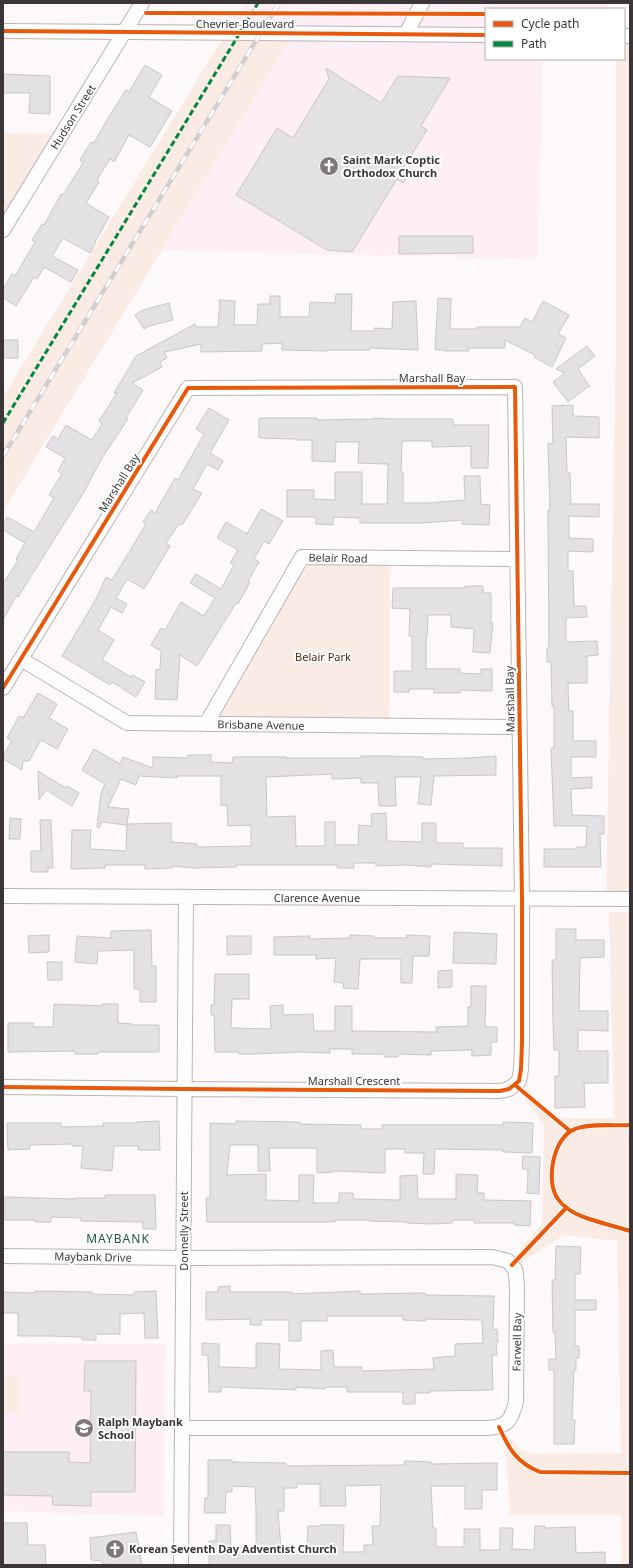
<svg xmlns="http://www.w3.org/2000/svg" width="633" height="1568" viewBox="0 0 633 1568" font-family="'Noto Sans',sans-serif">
<rect width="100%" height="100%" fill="#fdf8fa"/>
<!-- built -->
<path fill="#feeef6" d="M245 3H609V9H486V59H543L538 259 163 250 294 34 226 33Z
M3 1343 165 1344 164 1516 3 1511Z"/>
<!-- green -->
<path fill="#fbebe5" d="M226 33 294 34 3 511V397Z
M624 36H630V899L606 900 616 337V59H624Z
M3 133 62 134 3 230Z
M302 557 390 558V726L206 724Z
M609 912H630V1565H622L621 1515H510L505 1433 520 1449 532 1454 621 1453 617 1241 564 1235 521 1263 515 1257 542 1223 544 1124 520 1093 526 1088 556 1118H614Z
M3 1376H20V1413H3Z"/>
<!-- building -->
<path fill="#e4e1e5" stroke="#c9c5c8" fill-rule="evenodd" d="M145 65 162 75 149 97 172 111 150 147 129 135 114 162 110 159 97 180 99 182 86 203 109 217 95 242H96L90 253 63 238 52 256 78 270 71 282 44 267 37 279 34 277 16 306 3 298V289L12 274 15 276 35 242 32 240 42 224 44 225 61 194 63 195 83 163 80 160 91 142 94 143 108 118 126 90 129 92Z
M326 68 381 103 398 76 450 78 421 126 427 130 402 170 409 174 403 183 397 179 352 252 327 250 236 195 277 128 293 138 329 79Z
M3 74 50 76V114L29 113 30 93H3Z
M399 236H473V253L399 254Z
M336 294H352L351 331H374V328L392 329 393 302 416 301 418 350 369 348V350H328V351L282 350V343L262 344V351L201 352V344L164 352 167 358 160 362 162 367 132 383 143 390 126 418 128 419 102 458 84 492 18 597 16 596 3 620V584L18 560 16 559 25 543 3 530V524L7 517 34 532 54 498 49 495 62 474 58 471 65 458 46 447 53 436 58 439 66 425 92 440 102 424 99 421 117 393H114L136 356 195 324 196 327H218L219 311 220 310 219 300 235 301 234 325H257L258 304H270V296H280V317H309L310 302 335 303Z
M438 298 451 299 450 329H477V327H520L525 318 532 322 543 301 569 315 558 334 566 338 552 367 534 357 535 355 505 340V348H469V351H444V350H435Z
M169 303 173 320 149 326 144 329 135 315 143 310Z
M3 340H18V358H3Z
M587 346 595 356 578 369 590 387 589 386 568 402 553 382 565 373 556 369Z
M573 405V416L599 417V438L566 437 567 473H570L571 504H599V517L569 516V538L593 539V552L568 551V571H573L574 606H586L587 617 566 618V642L597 641 598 655 587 656V683H568L569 711H573V741H596V757H571V778L592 777V788L571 789 572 815 604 816V834H600L601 867H544V849H577V847H586L587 826H554L551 748H554V706H552L551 662H547V648H549L548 510H550L548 444 553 443 552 406Z
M209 408 229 420 210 453 223 461 218 470 207 464 193 489 202 493 182 525 179 524 166 543 170 546 144 589 127 579 116 598 127 604 122 613 111 607 98 630 114 640 102 660 131 677 132 675 145 682 136 697 112 682 110 685 62 656 96 599 106 577 112 580 146 524 143 522 151 510 155 513 175 478 178 480 204 434 196 429Z
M259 418H317V420L374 419V418L391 419H453V425H489L488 468H471V446L432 447V441H402L401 472H403V503H428L465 500 464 476H480L481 504 490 505 489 525 462 524V520L422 523H360V518L333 517V525L316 524V517H287V490H314V499L335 500V472H362V504H387L388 464 358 463 359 442H336L335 462 312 461V440H295V439L259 438Z
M261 509 283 521 269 544 264 541 254 559 259 562 248 581 250 582 238 604 236 603 197 666 180 655 177 700 155 699 156 669 160 670 161 651 151 645 161 628 165 630 181 602 204 616 215 598 190 583 196 574 221 589 234 565 230 563 238 550 217 538 226 522 247 534Z
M465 586H483V593H491V623H493L490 653 473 652 474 629 451 627V615H428L427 637H426V669H460V673L481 674V669H492V691L460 690V693H434V689H409V692H394V671H412V636H409L410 609 392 608 393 588H465Z
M38 693 57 704 49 718 68 729 57 749 41 740 29 761H23L22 770 3 759V756L12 741 7 738 19 716 23 718Z
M94 749 120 764 123 757 153 768V757L188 758V755H211V762L232 763 233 757H286V758H361V756H386L423 757V759L468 758 496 756V775L434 776 431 805 418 804 421 777H395L396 806H379L378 783H361V778L332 779V774L266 777 267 817 295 816 296 846H325V822H335V845H358L359 825 372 826 371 814 386 813 387 841 422 842V823H436V843H463V848H502V866L431 864V867L405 865 376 866V863H354V868H337V865H236V867L196 868 172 866V868L145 869V865H105V868L71 869 72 830H91L90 849 126 851 127 825 102 822 99 828 97 827 101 793 105 784 82 770ZM139 776 177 778V776H221V805H227L228 826 251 825V846L197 847V844L171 842V823L127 824 129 809 108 807 121 779 136 785Z
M38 771 66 788 67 786 79 793 72 806 46 790 39 800Z
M10 818 21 819 20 839H9Z
M40 820H51L53 868H48V872H31V851H41Z
M556 929H576V940H604V957L580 958 579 1011H608V1031L578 1030V1051H608V1083H584L585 1107 555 1108V1076H559V1050H554L553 1022 552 960H556Z
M151 930 152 966H156V1002H140V989H134V950L98 951 97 964 75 962 77 936 111 938V931Z
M454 932 497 934 496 964 453 963Z
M49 935V952L29 953 28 936Z
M350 935 374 936V938H407V935L430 936 429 956H413L412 983H401V959H360L358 989 343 988 344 983 334 982 336 958 316 959V955H274V937L310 936V939L350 938Z
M227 936H251V954L227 955Z
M47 962H62V980H48Z
M452 970V987L438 988V971Z
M215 974H249V999H232L231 1027 233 1028 271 1029 270 1006 283 1005V1015L313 1014 314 1031H335V1006H352V1031L437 1032 436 1027 468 1026V1007H471V986H486L485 1027H497V1042H491V1055L472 1056V1050L431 1051V1055L398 1054V1057H384V1054H352V1049H330V1053L300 1052 255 1054H239V1052H215L214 1015H211V1005H214Z
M54 1004 102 1006V1004H118V1023L132 1024V1025H159V1052H98V1054H75V1051L8 1052V1023H33V1027H53Z
M159 1121 160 1150H138V1146H114L112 1171 81 1168 83 1146H72V1144L30 1145V1149L8 1150 7 1123H61V1127L103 1126V1123H137V1122Z
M236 1121 300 1122V1124L361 1125V1129H382V1125H503V1122L533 1123 532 1153 503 1152V1150L435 1149 434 1174H423L424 1153H405V1149H385V1173L334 1171V1172L317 1173V1148H269L270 1171H258V1145H230L227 1175 266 1174V1200L299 1201V1175H314L313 1203H339V1193H353V1199L400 1200V1176L417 1175 418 1199H456V1174L478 1175 477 1193H484V1200L531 1201 530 1226 514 1225V1223H474V1220H452V1223L430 1224 407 1223V1222L369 1221 370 1220H335V1222H207L206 1198H210V1123L236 1124Z
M523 1156 540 1157 539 1194 527 1193 528 1173 527 1169H522Z
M105 1195H155L156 1229H143V1222L81 1221V1218L51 1217V1222H35V1220H5V1197L74 1199V1198H105Z
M556 1246 581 1247 580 1274H575V1300H596V1310H575V1346H579V1358H576V1370H574L572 1420H575L574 1444H554V1370H549V1359H556L555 1332H553L552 1280H555Z
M230 1286V1292H292V1294L360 1291V1294L425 1293V1295L494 1296 493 1330 497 1329 498 1342H496L497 1355H492L493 1390 430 1391V1393H415V1404H403V1392H347V1387H325V1389L296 1387V1390L221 1387V1392H209L208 1355H202V1343L219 1344V1367L256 1368V1343L280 1344 279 1369 321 1370V1351L333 1350 334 1367H362V1371L434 1369 433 1358 455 1356V1344L483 1343 482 1320 425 1319V1321L403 1320V1316H327V1321H301V1341H289V1320H261V1325H250V1319L206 1320V1292H218V1287Z
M35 1291 92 1292V1294L134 1295V1292L156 1291 158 1338H145L144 1313 120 1314V1334H96V1340H82V1337L49 1336H18V1313H3V1292L35 1293Z
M85 1361H136L135 1492H91V1506L53 1505 52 1496 3 1495V1452H69V1462L90 1463 91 1391H84Z
M208 1460H232V1462L286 1463V1466L404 1465 405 1461 431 1462V1464L497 1463V1490H482V1509H465V1486H431L433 1528H436V1547H464V1529H480V1550H500V1528H513L512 1549 534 1550 535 1526H545V1528L575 1527 576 1553 605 1552V1565H209V1541H216V1525H230L231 1547H256V1511L255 1487 232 1486V1492H226L225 1513H204L205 1498H208ZM297 1484H320V1506H346L345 1486 381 1485 380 1526H372L373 1545H364V1552H343L344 1525H320V1526H308L307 1548H301V1550L281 1549 278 1511H284V1488H297Z
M3 1523H27L28 1545H45L46 1565H3Z
M136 1532 142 1565 102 1564V1561L91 1560 90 1538Z"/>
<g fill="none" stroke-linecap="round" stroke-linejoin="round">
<!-- minor casing -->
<g stroke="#bab4b7" stroke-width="16">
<path id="minor" d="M3 31 486 35
M406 34 422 3
M624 36H630
M3 230 142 3
M21 659 127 723 520 727
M3 688 188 388 515 387 522 899V1042L521 1069 519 1081 509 1089 500 1091 184 1089 3 1087
M206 724 302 557 517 559
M3 896 630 899
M3 1256 184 1258 492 1257 508 1261 515 1269 516 1274 517 1288 516 1402C511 1421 507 1427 487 1428H182
M181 1565 186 897"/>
</g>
<!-- minor -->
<use href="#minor" stroke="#fffefe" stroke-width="14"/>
<!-- rail casing -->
<g stroke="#d0cecf" stroke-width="4.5">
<path id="rail" d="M3 456 279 3"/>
</g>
<!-- rail -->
<use href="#rail" stroke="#fff" stroke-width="3" stroke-dasharray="9" stroke-linecap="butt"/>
<!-- quiet -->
<path stroke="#00873e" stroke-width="3" stroke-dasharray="6 3" stroke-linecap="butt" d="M3 423 258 3"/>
<!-- cycleway casing -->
<g stroke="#fff" stroke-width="6">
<path id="cycleway" d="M146 13 486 14
M3 31 486 35
M3 688 188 388 515 387 522 899V1042L521 1069 519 1081 509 1089 500 1091 184 1089 3 1087
M515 1085 570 1131
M630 1125C614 1126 589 1123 575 1129 553 1137 545 1182 558 1199 560 1202 564 1206 567 1208 580 1219 612 1225 630 1231
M512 1265 566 1208
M499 1427C509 1449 517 1463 540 1472L630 1473"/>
</g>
<!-- cycleway -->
<use href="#cycleway" stroke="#e8590c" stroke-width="4"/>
</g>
<!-- icons -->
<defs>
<g id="church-disc" transform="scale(1)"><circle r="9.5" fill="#80797c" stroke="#fff"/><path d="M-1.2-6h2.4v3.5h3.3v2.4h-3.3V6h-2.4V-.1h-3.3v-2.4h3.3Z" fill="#fff"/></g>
<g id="school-disc" transform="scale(1)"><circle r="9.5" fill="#80797c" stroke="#fff"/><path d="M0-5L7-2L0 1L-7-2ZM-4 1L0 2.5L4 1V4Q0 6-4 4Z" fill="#fff"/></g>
</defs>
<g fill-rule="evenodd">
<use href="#church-disc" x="329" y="166"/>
<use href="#school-disc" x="84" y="1428"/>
<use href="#church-disc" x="115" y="1549"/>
</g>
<g text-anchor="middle" stroke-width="4" stroke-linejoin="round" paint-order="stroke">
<!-- street labels -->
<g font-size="11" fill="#3c3538" stroke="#fff">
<text x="245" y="28">Chevrier Boulevard</text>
<text transform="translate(73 117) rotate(-58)" y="4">Hudson Street</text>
<text x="432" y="382">Marshall Bay</text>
<text transform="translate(119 483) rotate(-58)" y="4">Marshall Bay</text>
<text transform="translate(338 558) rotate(1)" y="4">Belair Road</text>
<text transform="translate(510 699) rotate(-91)" y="4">Marshall Bay</text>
<text transform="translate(261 725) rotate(1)" y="4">Brisbane Avenue</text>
<text x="317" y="902">Clarence Avenue</text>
<text x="354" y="1085">Marshall Crescent</text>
<text transform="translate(184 1231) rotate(-90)" y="4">Donnelly Street</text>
<text transform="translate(93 1257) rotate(1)" y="4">Maybank Drive</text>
<text transform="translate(517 1342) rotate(-89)" y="4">Farwell Bay</text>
</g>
<!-- poi labels -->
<g font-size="11" font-weight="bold" fill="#3c3538" stroke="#fff" text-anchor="start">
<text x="343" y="164">Saint Mark Coptic<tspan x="343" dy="13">Orthodox Church</tspan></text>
<text x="98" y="1426">Ralph Maybank<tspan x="98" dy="13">School</tspan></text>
<text x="129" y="1553">Korean Seventh Day Adventist Church</text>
</g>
<!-- park labels -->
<g font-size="11" fill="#532708" stroke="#fff">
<text x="323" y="661">Belair Park</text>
</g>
<!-- neighbourhood labels -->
<g font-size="12" letter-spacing="1" fill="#20564c" stroke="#fff">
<text x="118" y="1243">MAYBANK</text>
</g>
</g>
<!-- border -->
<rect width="633" height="1568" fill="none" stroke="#3c3538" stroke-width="8"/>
<!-- legend -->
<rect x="485" y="8" width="140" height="52" fill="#ffffff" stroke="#b1aeaf"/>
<rect x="493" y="21" width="20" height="6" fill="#e8590c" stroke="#b1aeaf"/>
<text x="521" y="28" font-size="12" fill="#3c3538">Cycle path</text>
<rect x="493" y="41" width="20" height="6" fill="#00873e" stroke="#b1aeaf"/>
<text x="521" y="48" font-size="12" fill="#3c3538">Path</text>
</svg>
